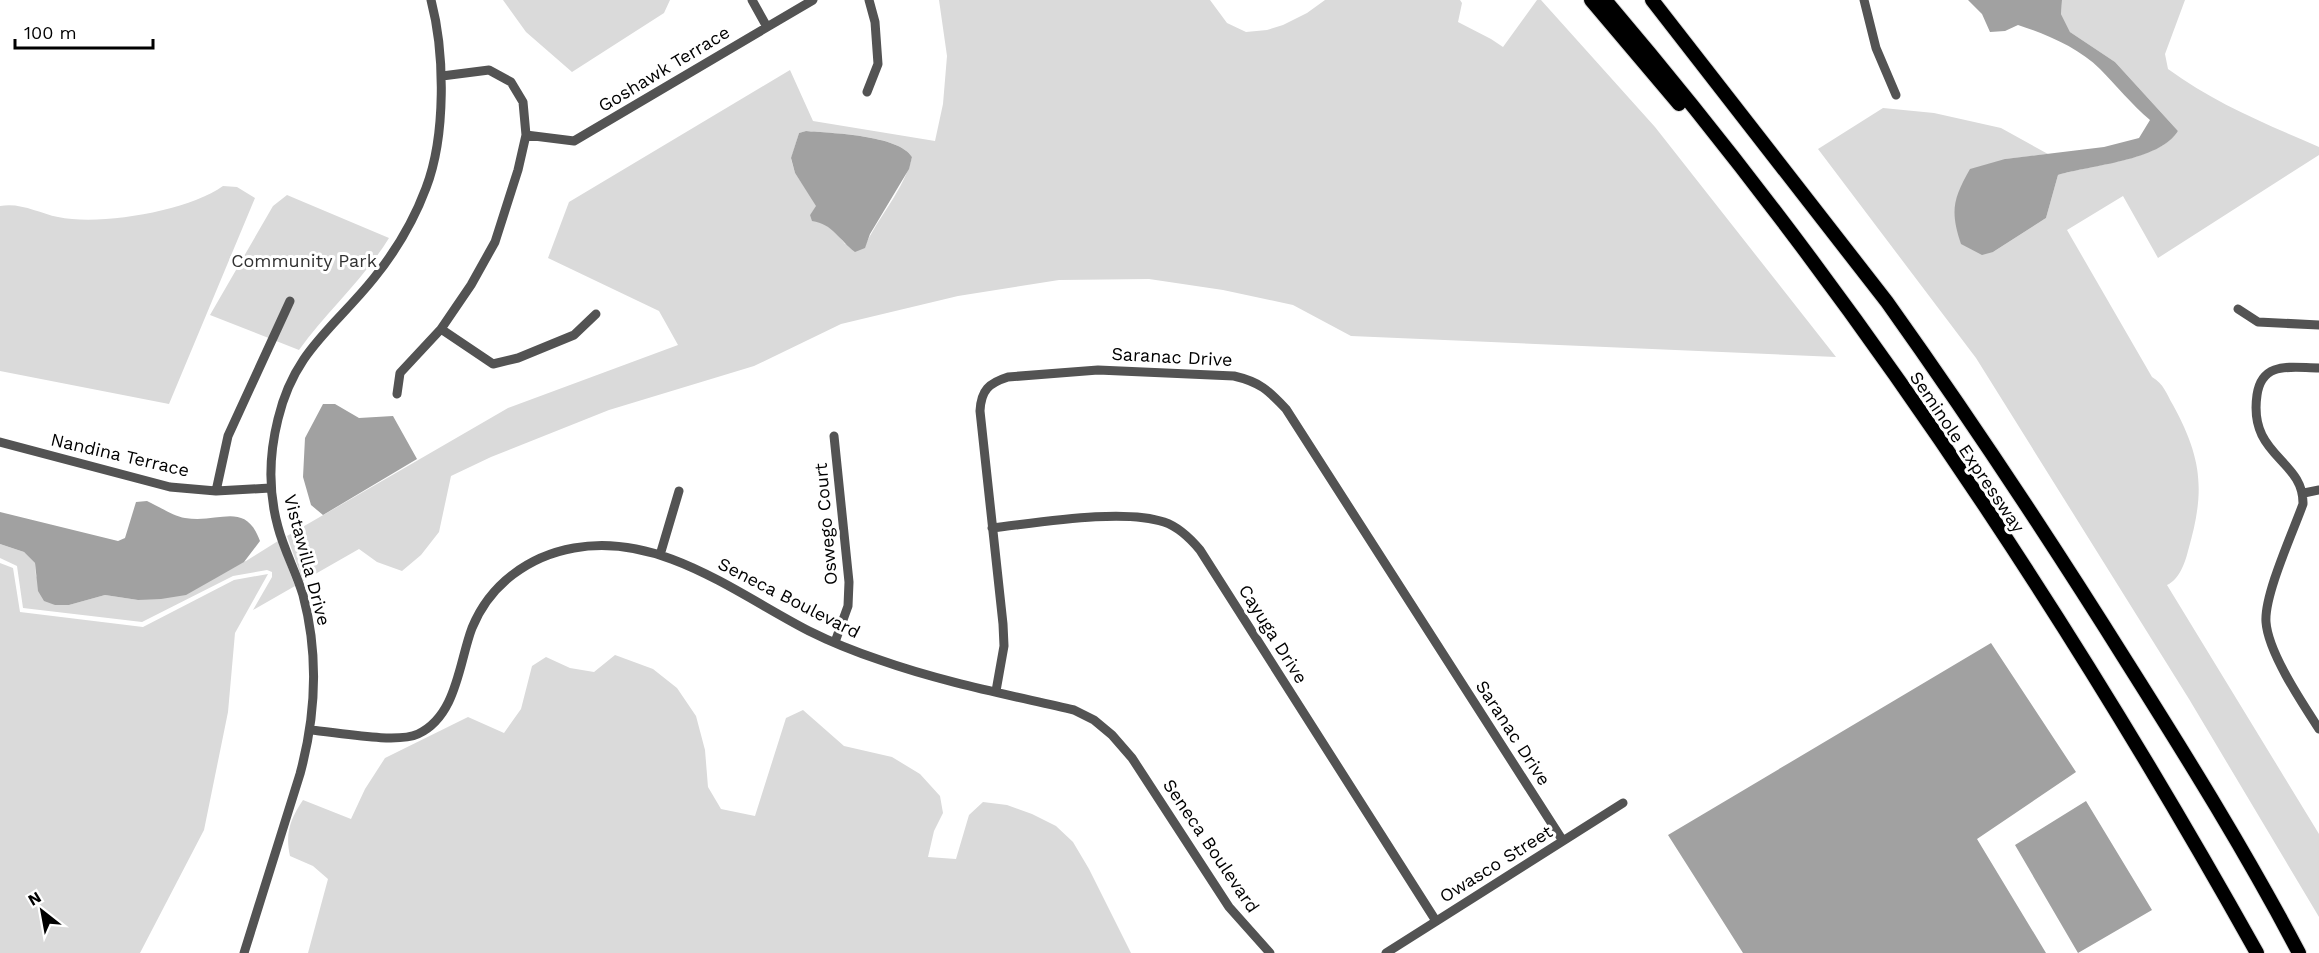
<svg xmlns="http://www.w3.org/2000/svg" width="2319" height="953" viewBox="0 0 2319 953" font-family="'Work Sans',sans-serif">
<rect width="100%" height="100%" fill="#fff"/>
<!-- green -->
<path fill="#dadada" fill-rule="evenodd" d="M503 0H670L664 13 572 72 526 32Z
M939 0H1210L1227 23 1246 32 1267 30 1283 25 1307 13 1325 0H1460L1462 3 1458 22 1491 39 1503 47 1537 0H1541L1655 127 1836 357 1351 336 1293 305 1223 290 1149 279 1059 280 958 296 841 324 754 366 609 410 491 457 451 476 439 532 421 555 402 571 377 562 359 549 303 581 287 536 508 408 678 345 659 311 548 258 569 202 790 70 813 121 935 141 943 104 947 56ZM806 131C831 133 899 135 912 157 904 190 878 217 864 248L845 244 835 231 810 215 817 206 795 173 791 159 799 133Z
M2062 0H2185L2165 54 2168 69C2214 103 2266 124 2319 147V155L2158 258 2123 196 2067 230 2152 377C2164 384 2166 393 2173 405 2203 460 2205 492 2188 551 2185 563 2179 580 2167 585L2319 834V917L2189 699 1976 358 1818 149 1883 108 1934 113 2001 128 2048 154 2005 159 1993 252 2046 218 2058 175C2090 165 2160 160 2178 131L2115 62 2070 32 2061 14Z
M223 186 237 187 255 198 169 404 0 371V206C20 202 39 213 58 217 101 226 188 211 223 186Z
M287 195 389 238C363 280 327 311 299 350L210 315 273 206Z
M278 541 295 586 253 610 272 577V572L267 570 233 576 142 622 23 608 17 566 0 558V544L24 552 35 563 36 576 69 605 105 595 138 600 246 561Z
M0 563 13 568 20 612 143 627 234 580 268 574 235 633 228 712 204 830 140 953H0Z
M615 655 653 669 677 688 696 716 705 750 708 787 721 809 755 816 786 718 803 710 844 746 892 757 920 774 940 796 943 813 934 831 928 857 956 859 969 815 983 802 1007 805 1032 814 1056 826 1073 842 1089 869 1131 953H308L328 879 313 866 290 856C285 834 290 819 303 800L351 819 365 789 385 758 468 717 504 733 521 709 532 666 546 657 570 668 594 672Z"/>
<!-- water -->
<path fill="#a1a1a1" d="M1968 0H2062L2061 14 2070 32 2115 62 2178 131C2160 161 2090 165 2058 175L2046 218 1993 252 1982 255 1961 244C1950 211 1953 199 1970 169L2005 159 2104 147 2139 138 2150 120C2131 104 2117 86 2100 69 2079 48 2046 34 2018 25L2005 31 1990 32 1982 14Z
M806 131C830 133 899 135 912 157L909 169 870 234 865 248 855 252C839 240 833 224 812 221L810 215 816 206 795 173 791 158 799 133Z
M323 404H335L359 418 393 416 417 459 323 515 311 505 303 477 305 438Z
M147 501C158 506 173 516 185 518 219 524 245 500 260 541L244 562 216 578 186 595 161 599 138 600 105 595 69 605H55L44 601 38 591 35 563 24 552 0 544V512L118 541 125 538 136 502Z
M1991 643 2076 772 1977 839 2046 953H1743L1668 835Z
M2086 801 2152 910 2078 953 2015 845Z"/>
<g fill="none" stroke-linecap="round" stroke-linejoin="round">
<!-- highway casing -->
<g stroke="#dbdbdb" stroke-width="16">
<path id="highway" d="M1591 0 1679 104
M1605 0C1852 290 2071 620 2257 953
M1652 0 1887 302C1971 420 2051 541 2128 664 2188 759 2247 854 2299 953"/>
</g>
<!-- minor -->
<path stroke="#535353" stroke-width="9" d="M752 0 767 27
M1864 0 1876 48 1896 95
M867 92 878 64 875 22 869 0
M526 135 574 141 813 0
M2238 309 2258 322 2319 325
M441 329 493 364 518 358 574 335 596 314
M2319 368C2292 368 2262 360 2257 395 2248 457 2304 459 2303 504 2293 532 2264 595 2266 622 2268 652 2302 703 2319 729
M397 394 400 373 441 329 471 285 495 242 518 170 526 135 523 102 511 82 489 70 442 76
M834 436 849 582 848 606 835 642
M0 442 170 487 216 491 270 488
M216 491 228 436 290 301
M2304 493 2319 490
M992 528C1037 523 1122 508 1164 522 1179 527 1190 538 1200 550L1436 921
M660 555 679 491
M996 691 1004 646 1003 624 980 411C981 390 989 383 1008 377L1098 370 1234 376C1260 382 1268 390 1286 409L1563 841
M310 730C336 732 396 744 418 734 457 716 459 662 472 628 490 584 529 556 574 548 660 532 737 594 809 631 831 642 856 652 880 660 942 682 1010 695 1074 710L1094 720 1112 735 1132 758 1229 907 1270 953
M244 953 300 774C316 715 319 655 303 595 296 572 284 550 278 527 268 491 269 455 278 419 294 351 334 328 374 278 395 252 414 220 426 188 446 136 445 53 431 0
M1386 953 1623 803"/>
<!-- highway -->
<use href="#highway" stroke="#000" stroke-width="14"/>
</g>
<g text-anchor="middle" stroke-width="6" stroke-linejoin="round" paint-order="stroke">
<!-- street labels -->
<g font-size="18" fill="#000" stroke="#fff">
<text transform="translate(664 69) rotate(-31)" y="6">Goshawk Terrace</text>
<text transform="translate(1172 357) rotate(3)" y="6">Saranac Drive</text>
<text transform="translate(1967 452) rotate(56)" y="6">Seminole Expressway</text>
<text transform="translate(120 455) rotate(13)" y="6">Nandina Terrace</text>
<text transform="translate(826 524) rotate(-95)" y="6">Oswego Court</text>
<text transform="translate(307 560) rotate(75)" y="6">Vistawilla Drive</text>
<text transform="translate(789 598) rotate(27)" y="6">Seneca Boulevard</text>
<text transform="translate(1273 634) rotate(58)" y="6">Cayuga Drive</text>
<text transform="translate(1513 733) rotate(57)" y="6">Saranac Drive</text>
<text transform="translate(1211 846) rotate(56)" y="6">Seneca Boulevard</text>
<text transform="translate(1496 864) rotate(-32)" y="6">Owasco Street</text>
</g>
<!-- park labels -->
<g font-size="18" fill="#313131" stroke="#fff">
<text x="304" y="267">Community Park</text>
</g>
</g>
<!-- north arrow -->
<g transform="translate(42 911) rotate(329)" stroke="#ffffff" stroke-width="4.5" paint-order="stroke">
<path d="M0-4.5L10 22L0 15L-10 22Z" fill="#000000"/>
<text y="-9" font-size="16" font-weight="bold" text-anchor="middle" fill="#000000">N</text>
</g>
<!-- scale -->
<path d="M15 39v9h138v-9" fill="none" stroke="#000000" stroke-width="3"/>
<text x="24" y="39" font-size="18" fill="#000000" stroke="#ffffff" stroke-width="4.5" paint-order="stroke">100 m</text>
</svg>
